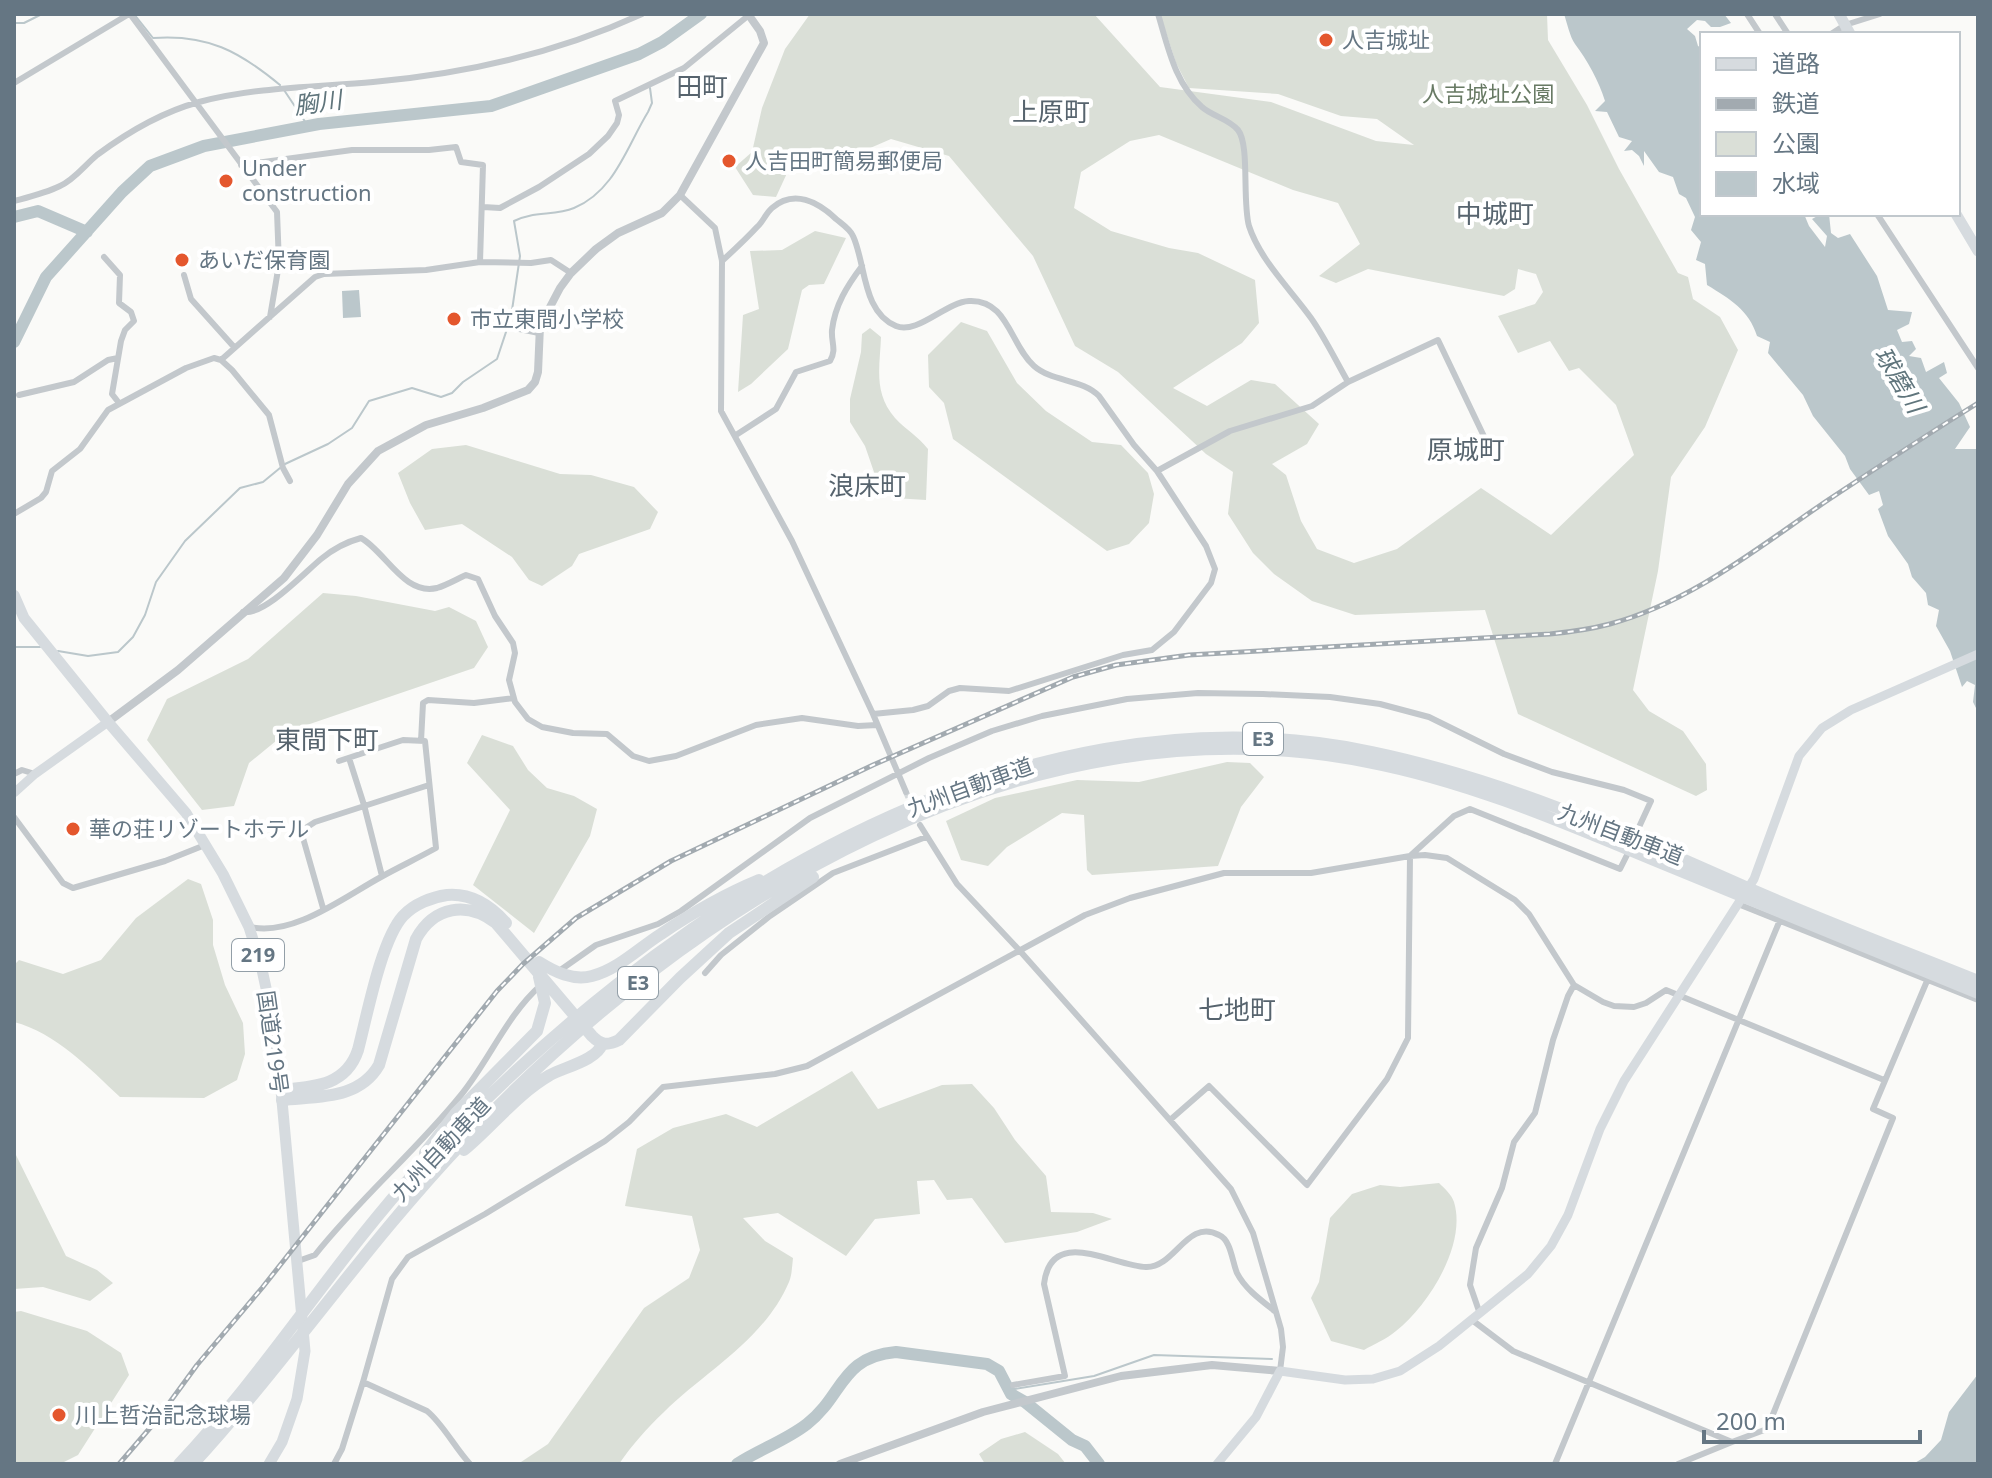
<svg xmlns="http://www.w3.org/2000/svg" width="1992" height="1478" viewBox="0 0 1992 1478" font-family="'Noto Sans','Noto Sans JP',sans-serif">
<rect width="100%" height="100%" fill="#fafaf8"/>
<!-- green -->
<path fill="#dadfd7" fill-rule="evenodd" d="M810 14H1094L1160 87 1271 102 1376 141 1414 145 1377 119 1341 116 1278 94 1189 88 1176 63 1160 14H1547L1548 40 1587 105 1619 169 1678 273 1688 277 1693 299 1720 317 1738 350 1705 427 1671 477 1658 571 1633 690 1649 711 1683 731 1706 764 1707 790 1696 796 1518 714 1485 610 1355 615 1312 601 1274 574 1253 553 1228 514 1233 472 1206 454 1118 372 1075 346 1033 256 949 156 891 139 838 162 788 171 776 197 753 195 735 167 752 152 762 108 785 49ZM1159 135 1293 190 1338 203 1360 244 1319 276 1336 283 1368 269 1504 296 1515 289 1518 269 1536 274 1543 292 1535 304 1498 316 1518 353 1550 341 1569 371 1579 368 1616 405 1634 455 1551 535 1481 488 1397 549 1354 563 1317 549 1301 521 1286 475 1272 464 1307 444 1319 424 1275 384 1251 380 1207 406 1173 388 1242 343 1259 323 1255 280 1198 253 1169 248 1111 231 1074 208 1081 172 1130 141Z
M815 231 846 238 824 284 809 285 802 290 788 349 751 384 738 392 743 315 759 309 750 251 782 250Z
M961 322 987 331 1017 383 1046 411 1092 442 1121 445 1148 473 1154 494 1149 523 1129 544 1107 551 953 439 944 403 929 387 928 355Z
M870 328 881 337C880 366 873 393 895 418 905 429 918 436 928 449L926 500 894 498 875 475 865 446 850 422V399L861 352 862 334Z
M466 445 560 474 591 475 634 487 658 512 650 529 579 554 572 566 542 586 529 580 512 557 462 524 425 530 410 503 398 473 432 449Z
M323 593 356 596 435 611 449 607 476 621 488 647 474 668 304 726 282 736 249 763 234 806 202 810 147 740 167 699 248 659Z
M482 735 513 746 528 770 547 788 574 796 597 809 590 836 534 933 473 885 510 810 467 763Z
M1227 762 1250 763 1264 777 1241 807 1218 866 1092 875 1087 870 1084 815 1062 813 1007 847 988 866 961 860 946 821 995 798 1077 780 1139 782Z
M188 879 201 884 213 920V945L225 985 243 1023 245 1054 237 1080 204 1098 120 1097C89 1068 56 1033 14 1022V965L19 960 63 974 101 960 136 918Z
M852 1071 878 1109 942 1085 972 1084 994 1108 1015 1140 1046 1176 1051 1212 1093 1213 1112 1219 1077 1232 1005 1243 972 1198 947 1200 934 1180 917 1181 920 1214 875 1219 846 1256 778 1213 743 1218 765 1241 793 1258C792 1266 792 1275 789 1282 765 1339 706 1371 664 1412 647 1428 632 1445 619 1464H518L548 1444 644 1308 689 1278 700 1250 692 1216 625 1206 637 1149 673 1128 726 1114 757 1127Z
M14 1151 66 1256 97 1270 113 1283 90 1301 43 1287 14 1289Z
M1439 1183C1444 1188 1452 1195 1454 1202 1467 1245 1428 1306 1396 1331 1387 1339 1374 1344 1364 1350L1331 1341 1311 1298 1319 1282 1330 1218 1352 1194 1380 1185 1400 1187Z
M21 1311 87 1331 121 1353 129 1375 78 1455 60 1464H14V1312Z
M1025 1432 1058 1454 1066 1464H985L979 1454 1001 1439Z"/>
<!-- water -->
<path fill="#bbc7cb" d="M1564 14H1724L1731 23 1720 27H1711L1705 21 1697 20 1687 29 1695 36 1698 46 1702 48V214H1804L1809 226 1825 247 1827 236 1812 219 1821 214H1829L1831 233 1838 238 1850 234 1877 276 1888 310 1912 312 1909 324 1897 330 1902 342 1912 341 1916 349 1909 356 1921 358 1926 372 1944 362 1947 373 1939 378 1959 403 1970 427 1955 449H1978V712L1973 702 1975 685 1967 681 1962 687 1950 651 1936 626 1939 610 1928 605 1926 593 1912 577 1908 564 1888 536 1878 509 1883 505 1879 491 1869 495 1850 469 1845 456 1813 416 1803 395 1768 353 1770 342 1757 336C1749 310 1730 299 1707 285L1705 264 1696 260 1701 242 1691 230 1695 217 1686 198 1679 194 1673 177 1659 172 1644 151V166L1639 156 1632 150 1624 151 1632 141 1619 137 1607 112 1595 111 1605 101C1599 81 1587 60 1575 44 1570 37 1567 23 1564 14Z
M359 290 361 317 343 318 342 291Z
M1978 1374V1464H1913L1925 1457 1941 1440 1949 1412Z"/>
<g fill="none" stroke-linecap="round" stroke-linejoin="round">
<!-- stream -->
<path stroke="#bbc7cb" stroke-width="2" d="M134 14 153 38C207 34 239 51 280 85
M14 23H24L42 14
M284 90 308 126
M285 464 328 444 352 428 369 401 412 388 441 397 452 393 463 382 497 359 511 317 520 256 514 221C533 211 555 216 574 208 615 191 627 146 648 112L652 103 650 88
M14 647H40
M58 651 88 656 118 652 133 637 145 615 156 582 185 541 240 488 263 482 280 468
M1008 1390 1094 1376 1154 1355 1272 1359"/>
<!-- river -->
<path stroke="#bbc7cb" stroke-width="12" d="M14 217 38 211 87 232
M14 342 46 277 122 192 150 166 204 146 319 124 491 106 639 54 662 42 701 14
M737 1464C760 1449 785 1441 807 1424 844 1395 840 1357 896 1352L987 1364 999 1371 1011 1394 1025 1402 1072 1440 1085 1446 1099 1464"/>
<!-- minor-tunnel -->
<path stroke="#d5d9db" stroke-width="6" stroke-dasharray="6 3" stroke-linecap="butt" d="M906 792 914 810"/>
<!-- minor -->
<path stroke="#c3c8cc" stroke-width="6" d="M130 14 277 212 279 264 270 317
M1158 14C1168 47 1175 84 1202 107 1212 116 1229 119 1238 130 1250 145 1242 201 1249 226 1260 260 1291 290 1311 318 1325 338 1336 361 1348 382
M1747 14 1760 34
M1775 14 1788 34
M1831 34 1845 25 1880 14
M14 83 129 14
M680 195 715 228 722 261 721 411 792 541 873 714 906 792
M14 201C29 197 46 193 60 186 74 180 85 165 97 155 128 132 162 112 199 102 255 87 315 87 373 82 465 74 559 52 642 14
M483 207 500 208 539 187 589 154 608 136 617 123 619 115 615 101 684 68 749 15
M1877 214 1978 368
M104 257 120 275 119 303 131 312 134 321 125 330 121 341 112 394 119 403
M722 261C734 250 746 239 757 227 763 222 766 213 772 208 794 189 818 202 836 219 842 224 850 229 853 236 866 264 862 312 896 326 917 335 946 302 969 301 1008 299 1010 345 1034 366 1052 382 1083 379 1099 396L1134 445 1157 471 1206 546 1215 569 1211 583 1174 632 1152 650 1123 655 1009 691 960 688 949 691 928 706 913 710 873 714
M480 262 531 263 551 260 571 273
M184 275 191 299 234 347
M504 326 539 333
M221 360 315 277 324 274 426 270 480 262 483 165 461 162 456 147 429 150H352L241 165
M19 395 74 382 108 360 118 358
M736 435 776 409 796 372 830 361C837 349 831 343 832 330 835 305 847 286 862 266
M1157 471 1230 431 1312 406 1348 382 1438 340 1490 449
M14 514 41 498 46 492 52 471 80 449 108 410 186 368 214 358 221 360 232 370 269 415 283 468 290 481
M243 612C264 616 305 572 321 559 333 549 346 542 361 538 385 551 404 596 437 588 447 585 457 579 466 575L478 579 495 616 513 643 515 653 509 680 515 702 528 719 542 727 573 733 607 734 633 756 649 761 676 756 756 725 802 718 858 726 877 725
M421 741 423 703 428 700 474 703 514 698
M349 758 364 805 382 876
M14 774 22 770 35 774
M14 817 63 883 73 888 165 861 205 845
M920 825 957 884 1020 951 1231 1189 1253 1233 1281 1329 1283 1347 1280 1371
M1738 904 1978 1000
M323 908 301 831 315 822 429 785
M250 927C293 937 344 897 381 877 399 867 418 858 436 848L425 741 403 740 339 761
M559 971 596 945 658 924 681 911 810 818 929 758 992 731 1042 716 1127 699 1198 693 1263 694 1330 697 1380 704 1429 717 1504 754 1552 772 1624 790 1651 801 1634 838
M705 973 721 955 770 916 833 873 926 837
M1170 1120 1209 1086 1307 1185 1387 1079 1408 1038 1410 856 1454 816 1470 809 1620 869 1630 849
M298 1261 315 1255C360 1198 416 1151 461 1095 490 1059 507 1015 541 985
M1480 1314 1470 1285 1476 1248 1502 1188 1514 1142 1535 1113 1553 1040 1568 996 1574 985
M1472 1320 1513 1351 1732 1442 1767 1429 1893 1118 1873 1109 1927 981
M363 1382 427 1411C443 1424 455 1448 470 1464
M1013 1385 1065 1376 1044 1284C1051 1226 1111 1265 1146 1267 1175 1268 1187 1218 1219 1235 1231 1240 1232 1261 1237 1273 1245 1289 1262 1301 1276 1312
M334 1464 342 1449 363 1382 392 1279 408 1257 485 1214 605 1141 629 1122 663 1087 775 1074 807 1066 1085 915 1130 898 1224 873H1311L1410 856 1425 855 1447 858 1515 900 1529 914 1574 985 1603 1002 1614 1006 1634 1007 1646 1003 1666 990 1884 1080
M1555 1464 1780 920
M1678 1464 1732 1442"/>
<!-- tertiary -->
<path stroke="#c3c8cc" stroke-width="8" d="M108 722 178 670 284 578 317 535 348 484 378 451 426 425 483 408 528 390 535 382 538 372 540 326 560 288 571 273 596 249 618 233 662 213 680 195 764 43 760 31 748 14
M840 1464 983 1412 1121 1376 1212 1365 1280 1371"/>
<!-- secondary -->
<path stroke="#d6dbdf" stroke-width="9" d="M14 793 35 774 108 722
M1217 1464 1256 1417 1280 1371 1345 1380 1373 1379 1400 1371 1439 1346 1528 1274 1551 1246 1568 1215 1600 1129 1624 1081 1754 879 1799 756 1822 728 1851 710 1978 654"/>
<!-- trunk -->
<path stroke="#d6dbdf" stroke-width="11" d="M1839 14 1850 34
M1956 214 1978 251
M14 595 24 618 108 722 186 813 223 874 249 927 261 965 271 1011 281 1090 305 1351 297 1399 282 1442 269 1464"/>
<!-- motorway -->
<path stroke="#d6dbdf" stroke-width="12" d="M539 962C555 972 573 981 592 976 617 970 639 948 661 934 692 913 725 894 759 880
M281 1090C314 1087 346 1086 358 1050 367 1016 381 940 403 916 414 904 432 897 447 895 472 893 491 906 506 923
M282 1100C317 1096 359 1100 379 1065L416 939C434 906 467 901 496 923L592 1036C601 1045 607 1046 619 1040L680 978 729 933 813 877
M464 1150C493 1126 517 1094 550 1075 565 1067 597 1060 602 1044
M425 1153 456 1113 537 1031 545 1003 539 977
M179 1464C267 1371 334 1261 420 1167 654 914 1011 676 1372 752 1497 778 1616 829 1732 881 1812 917 1896 948 1978 981
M193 1464C288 1360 367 1243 464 1141 691 901 1025 694 1368 762 1472 782 1569 825 1666 865 1770 908 1874 951 1978 993"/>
<!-- rail casing -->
<g stroke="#a2aab0" stroke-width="5">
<path id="rail" d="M119 1464 156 1421 197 1365 262 1288 497 991 523 964 576 918 671 861 873 765 1073 677 1116 665 1189 655 1550 634C1570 632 1591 629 1610 624 1692 602 1760 546 1828 500 1878 467 1928 434 1978 403"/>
</g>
<!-- rail -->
<use href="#rail" stroke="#fff" stroke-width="2" stroke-dasharray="6" stroke-linecap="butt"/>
</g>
<!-- markers -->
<g fill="#e4572e" stroke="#fff" stroke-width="3">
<circle cx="1326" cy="40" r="8"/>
<circle cx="729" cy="161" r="8"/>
<circle cx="226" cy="181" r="8"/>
<circle cx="182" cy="260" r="8"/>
<circle cx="454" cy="319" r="8"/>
<circle cx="73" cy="829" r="8"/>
<circle cx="59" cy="1415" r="8"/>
</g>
<g text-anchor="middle" stroke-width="8" stroke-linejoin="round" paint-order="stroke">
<!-- shield labels -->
<g fill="#fff" stroke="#939fa8" stroke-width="2">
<rect x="1243" y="723" width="40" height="32" rx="6"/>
<rect x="232" y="939" width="52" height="32" rx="6"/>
<rect x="618" y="967" width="40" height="32" rx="6"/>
</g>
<g font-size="20" font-weight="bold" fill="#657683">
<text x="1263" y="746">E3</text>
<text x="258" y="962">219</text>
<text x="638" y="990">E3</text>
</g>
<!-- poi labels -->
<g font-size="22" fill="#657683" stroke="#fff" text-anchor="start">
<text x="1342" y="48">人吉城址</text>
<text x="745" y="169">人吉田町簡易郵便局</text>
<text x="242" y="176">Under<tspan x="242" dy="25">construction</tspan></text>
<text x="198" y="268">あいだ保育園</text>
<text x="470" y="327">市立東間小学校</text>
<text x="89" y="837">華の荘リゾートホテル</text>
<text x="75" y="1423">川上哲治記念球場</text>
</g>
<!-- park labels -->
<g font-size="22" fill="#687a64" stroke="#fff">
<text x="1488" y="102">人吉城址公園</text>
</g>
<!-- street labels -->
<g font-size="22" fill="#657683" stroke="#fff">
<text transform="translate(970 787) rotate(-20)" y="8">九州自動車道</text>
<text transform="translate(1621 834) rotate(21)" y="8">九州自動車道</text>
<text transform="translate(273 1042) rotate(82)" y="8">国道219号</text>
<text transform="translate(441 1149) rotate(-47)" y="8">九州自動車道</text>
</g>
<!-- water labels -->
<g font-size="24" font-style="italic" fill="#60757c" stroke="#fff">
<text transform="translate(318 103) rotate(-8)" y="8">胸川</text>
<text transform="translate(1899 380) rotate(59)" y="8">球磨川</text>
</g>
<!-- quarter labels -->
<g font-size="26" fill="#57646e" stroke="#fff">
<text x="702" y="96">田町</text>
<text x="1051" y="121">上原町</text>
<text x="1495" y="223">中城町</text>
<text x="1466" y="459">原城町</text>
<text x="867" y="495">浪床町</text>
<text x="327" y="749">東間下町</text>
<text x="1237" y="1019">七地町</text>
</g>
</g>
<!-- border -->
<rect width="1992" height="1478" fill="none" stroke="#657683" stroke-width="32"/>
<!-- legend -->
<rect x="1700" y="32" width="260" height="184" fill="#ffffff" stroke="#c1c8cd" stroke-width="2"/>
<rect x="1716" y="58" width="40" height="12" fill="#d6dbdf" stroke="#c1c8cd" stroke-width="2"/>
<text x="1772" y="72" font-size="24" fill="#657683">道路</text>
<rect x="1716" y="98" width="40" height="12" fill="#a2aab0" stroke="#c1c8cd" stroke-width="2"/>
<text x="1772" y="112" font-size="24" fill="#657683">鉄道</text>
<rect x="1716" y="132" width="40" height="24" fill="#dadfd7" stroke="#c1c8cd" stroke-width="2"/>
<text x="1772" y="152" font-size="24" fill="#657683">公園</text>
<rect x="1716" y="172" width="40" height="24" fill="#bbc7cb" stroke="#c1c8cd" stroke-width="2"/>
<text x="1772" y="192" font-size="24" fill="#657683">水域</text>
<!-- scale -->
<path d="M1704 1430v12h216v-12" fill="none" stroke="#657683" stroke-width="4"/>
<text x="1716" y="1430" font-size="24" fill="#657683" stroke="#ffffff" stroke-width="6" paint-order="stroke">200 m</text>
</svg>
